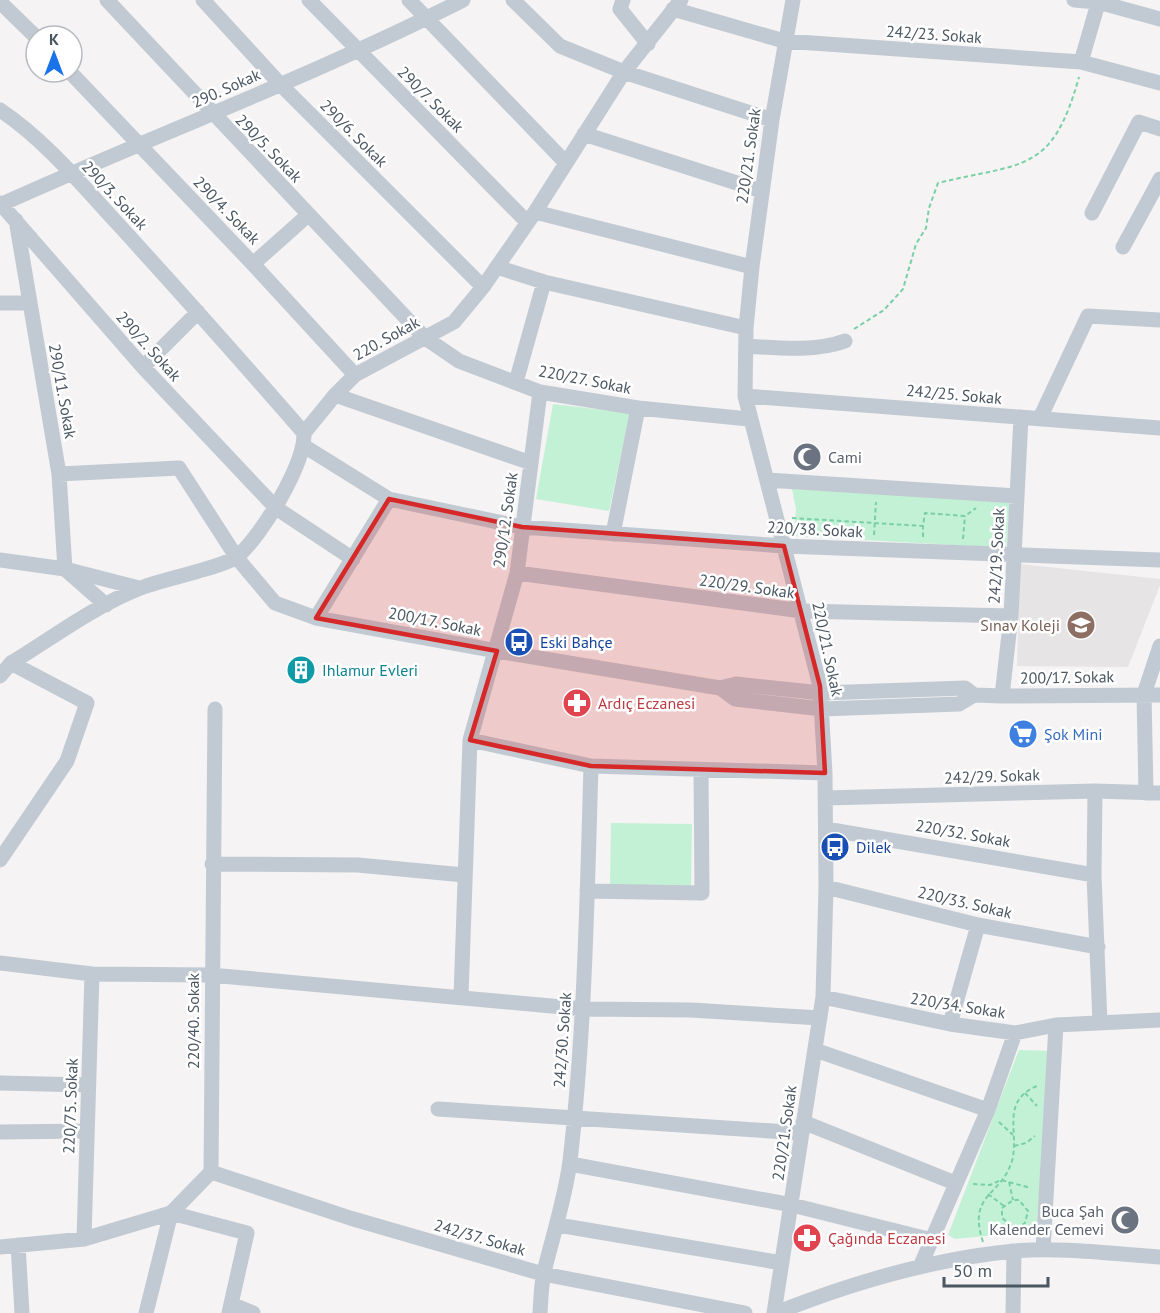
<svg xmlns="http://www.w3.org/2000/svg" width="1160" height="1313" viewBox="0 0 1160 1313" font-family="'PT Sans',sans-serif">
<rect width="100%" height="100%" fill="#f5f3f3"/>
<!-- education -->
<path fill="#e6e4e5" d="M1020 564 1160 579V585L1128 667 1017 666Z"/>
<!-- green -->
<path fill="#c3f1d5" d="M553 404 630 413 609 511 536 499Z
M792 489 1010 501 1006 548 794 536 796 509Z
M611 823 692 824 691 888 610 886Z
M1019 1050 1051 1051 1036 1231 955 1239 948 1235Z"/>
<g fill="none" stroke-linecap="round" stroke-linejoin="round">
<!-- path -->
<path stroke="#7ad0a6" stroke-width="2" stroke-dasharray="4.5 3" stroke-linecap="butt" d="M854 329 884 310 903 289 916 244 926 228 929 208 938 183C1024 162 1052 174 1079 77
M792 518 923 526 925 513 965 516 976 508
M874 535 876 502
M923 537V526
M963 539 965 516
M1025 1093 1037 1106
M999 1122 1013 1135
M1014 1146 1026 1143 1035 1136
M1009 1182 1013 1200
M973 1184 990 1185 1001 1180 1031 1188
M988 1194 1004 1206
M1016 1229 1025 1223 1028 1211 1019 1200H1013L1002 1208V1218L1016 1229V1236
M983 1242C967 1193 1001 1197 1012 1161 1020 1131 999 1101 1039 1085"/>
<!-- minor -->
<path stroke="#c1cad2" stroke-width="15" d="M107 0 424 337 459 361 540 392 638 408 749 419
M203 0 280 84 483 287
M309 0 527 222
M409 0 565 162
M513 0 560 46 624 72 772 120
M623 0 620 9 648 44
M1074 0 1098 2 1160 19
M0 2 36 37
M673 9 784 41 1081 62 1160 83
M1081 62 1099 0
M70 72 253 264 355 375
M0 110C45 140 82 185 118 224 181 293 243 363 304 433
M584 134 762 191
M0 203 143 367 276 508 353 559
M2 204C155 135 313 76 463 0
M535 212 752 267
M1092 213 1139 122 1160 129
M16 220 59 474 65 569 106 605
M1123 247 1160 179
M253 264 308 215
M497 267 544 282 746 328
M0 303H29
M746 346C778 348 815 352 845 341
M143 367 198 312
M516 382 544 282
M335 395 531 463
M745 396 1160 428
M1040 418 1088 316 1160 320
M304 446 389 499 522 527 784 546 1160 560
M59 474 179 468 237 558 275 603 316 618 497 651 720 688 736 684 821 693 965 688 974 695 1002 696 1160 695
M767 480 1017 496
M613 534 638 408
M0 560 65 569 139 588
M517 573 802 611 1011 616
M316 618 389 499
M0 676 11 663C52 638 93 607 138 589 158 580 226 567 238 556 262 535 305 464 304 433L335 395 355 375 454 322 483 287 535 212 624 72 681 0
M720 688 735 699 822 709 959 704 974 695
M1002 696 1011 616 1021 417
M470 740 591 766 825 773
M1095 791 1094 875 1100 1023
M1146 793 1144 694 1160 646
M825 798 1095 791 1160 793
M826 829 1094 875
M0 860 67 761 87 703 11 663
M212 864 358 865 464 875
M826 887 978 925 1098 947
M587 891 702 893 701 770
M0 963 92 974 211 975 584 1009 691 1010 820 1018
M461 996 470 740 517 573 540 392
M823 997 950 1024 1015 1033 1056 1025 1160 1020
M950 1024 978 925
M815 1050 988 1110
M0 1083 88 1085
M438 1109 802 1133
M803 1122 955 1183
M0 1132 87 1131
M570 1164 792 1205 932 1240
M211 1172 350 1218 543 1274 745 1313
M171 1213 247 1233 229 1313
M558 1225 782 1263
M84 1239 92 974
M18 1245 22 1313
M0 1247 84 1239 171 1213
M1043 1250 1056 1025
M920 1267 988 1110 1015 1033
M231 1304 253 1313
M146 1313 171 1213 211 1172 215 709
M540 1313C541 1300 541 1285 544 1272 553 1235 565 1199 570 1161 585 1030 587 898 591 766
M774 1313 823 997 826 887 825 773 820 686 745 396 746 328 752 267 772 120 793 0
M776 1313C851 1283 933 1259 1014 1251 1062 1247 1112 1254 1160 1257
M1013 1313 1014 1251"/>
</g>
<!-- marked area -->
<path fill="#d62828" fill-opacity="0.2" stroke="#d62828" stroke-width="4.5" stroke-linejoin="round" d="M389 499 522 527 784 546 820 686 825 773 591 766 470 740 497 651 316 618Z"/>
<!-- icons -->
<defs>
<g id="mosque-disc" transform="scale(1.5)"><circle r="9.5" fill="#6b7280" stroke="#fff"/><path d="M3.5-4.9A6 6 0 1 0 3.5 4.9A5 5 0 1 1 3.5-4.9Z" fill="#fff"/></g>
<g id="school-disc" transform="scale(1.5)"><circle r="9.5" fill="#8d6e63" stroke="#fff"/><path d="M0-5L7-2L0 1L-7-2ZM-4 1L0 2.5L4 1V4Q0 6-4 4Z" fill="#fff"/></g>
<g id="bus-disc" transform="scale(1.5)"><circle r="9.5" fill="#1a4fb4" stroke="#fff"/><path d="M-5-6H5V4H4V6H2V4H-2V6H-4V4H-5ZM-3.5-4V0h7V-4ZM-3.5 1.2v1.5H-2V1.2ZM2 1.2v1.5H3.5V1.2Z" fill="#fff"/></g>
<g id="building-disc" transform="scale(1.5)"><circle r="9.5" fill="#0f9aa8" stroke="#fff"/><path d="M-4-6H4V6H1V3H-1V6H-4ZM-2.5-4.3h1.7v1.8h-1.7ZM.8-4.3h1.7v1.8H.8ZM-2.5-1h1.7V.8h-1.7ZM.8-1h1.7V.8H.8Z" fill="#fff"/></g>
<g id="pharmacy-disc" transform="scale(1.5)"><circle r="9.5" fill="#e0444e" stroke="#fff"/><path d="M-2-6h4v4h4v4h-4v4h-4v-4h-4v-4h4Z" fill="#fff"/></g>
<g id="supermarket-disc" transform="scale(1.5)"><circle r="9.5" fill="#3f7fe0" stroke="#fff"/><path d="M-6-5.5h2.5l.6 2H6L4.5 2H-2.5L-4.4-4H-6ZM-1.5 3.2a1.3 1.3 0 1 0 .1 0ZM3 3.2a1.3 1.3 0 1 0 .1 0Z" fill="#fff"/></g>
</defs>
<g fill-rule="evenodd">
<use href="#mosque-disc" x="807" y="457"/>
<use href="#school-disc" x="1081" y="625"/>
<use href="#bus-disc" x="519" y="642"/>
<use href="#building-disc" x="301" y="670"/>
<use href="#pharmacy-disc" x="577" y="703"/>
<use href="#supermarket-disc" x="1023" y="734"/>
<use href="#bus-disc" x="835" y="847"/>
<use href="#mosque-disc" x="1125" y="1220"/>
<use href="#pharmacy-disc" x="807" y="1238"/>
</g>
<g text-anchor="middle" stroke-width="5" stroke-linejoin="round" paint-order="stroke">
<!-- street labels -->
<g font-size="16" fill="#4a5661" stroke="#fff">
<text transform="translate(934 34) rotate(4)" y="6">242/23. Sokak</text>
<text transform="translate(226 88) rotate(-24)" y="6">290. Sokak</text>
<text transform="translate(431 99) rotate(45)" y="6">290/7. Sokak</text>
<text transform="translate(354 133) rotate(45)" y="6">290/6. Sokak</text>
<text transform="translate(269 148) rotate(46)" y="6">290/5. Sokak</text>
<text transform="translate(748 156) rotate(-82)" y="6">220/21. Sokak</text>
<text transform="translate(115 195) rotate(47)" y="6">290/3. Sokak</text>
<text transform="translate(227 210) rotate(46)" y="6">290/4. Sokak</text>
<text transform="translate(386 338) rotate(-29)" y="6">220. Sokak</text>
<text transform="translate(149 346) rotate(48)" y="6">290/2. Sokak</text>
<text transform="translate(585 379) rotate(11)" y="6">220/27. Sokak</text>
<text transform="translate(63 391) rotate(80)" y="6">290/11. Sokak</text>
<text transform="translate(954 394) rotate(5)" y="6">242/25. Sokak</text>
<text transform="translate(505 520) rotate(-82)" y="6">290/12. Sokak</text>
<text transform="translate(815 529) rotate(3)" y="6">220/38. Sokak</text>
<text transform="translate(996 556) rotate(-87)" y="6">242/19. Sokak</text>
<text transform="translate(747 586) rotate(8)" y="6">220/29. Sokak</text>
<text transform="translate(435 621) rotate(11)" y="6">200/17. Sokak</text>
<text transform="translate(828 649) rotate(78)" y="6">220/21. Sokak</text>
<text transform="translate(1067 677) rotate(-1)" y="6">200/17. Sokak</text>
<text transform="translate(992 776) rotate(-2)" y="6">242/29. Sokak</text>
<text transform="translate(963 833) rotate(10)" y="6">220/32. Sokak</text>
<text transform="translate(965 902) rotate(13)" y="6">220/33. Sokak</text>
<text transform="translate(958 1005) rotate(9)" y="6">220/34. Sokak</text>
<text transform="translate(193 1021) rotate(-90)" y="6">220/40. Sokak</text>
<text transform="translate(562 1040) rotate(-86)" y="6">242/30. Sokak</text>
<text transform="translate(70 1106) rotate(-88)" y="6">220/75. Sokak</text>
<text transform="translate(784 1133) rotate(-82)" y="6">220/21. Sokak</text>
<text transform="translate(480 1237) rotate(16)" y="6">242/37. Sokak</text>
</g>
<!-- worship labels -->
<g font-size="16" fill="#5b616d" stroke="#fff" text-anchor="start">
<text x="828" y="463">Cami</text>
<text x="1104" y="1217" text-anchor="end">Buca Şah<tspan x="1104" dy="18">Kalender Cemevi</tspan></text>
</g>
<!-- education labels -->
<g font-size="16" fill="#785e54" stroke="#fff" text-anchor="end">
<text x="1060" y="631">Sınav Koleji</text>
</g>
<!-- transit labels -->
<g font-size="16" fill="#164399" stroke="#fff" text-anchor="start">
<text x="540" y="648">Eski Bahçe</text>
<text x="856" y="853">Dilek</text>
</g>
<!-- culture labels -->
<g font-size="16" fill="#0d838f" stroke="#fff" text-anchor="start">
<text x="322" y="676">Ihlamur Evleri</text>
</g>
<!-- health labels -->
<g font-size="16" fill="#be3a42" stroke="#fff" text-anchor="start">
<text x="598" y="709">Ardıç Eczanesi</text>
<text x="828" y="1244">Çağında Eczanesi</text>
</g>
<!-- shop labels -->
<g font-size="16" fill="#366cbe" stroke="#fff" text-anchor="start">
<text x="1044" y="740">Şok Mini</text>
</g>
</g>
<!-- north arrow -->
<g transform="translate(54 54)"><circle r="28" fill="#ffffff" stroke="#b7bbc0" stroke-width="1.5"/>
<path d="M0-4.5L10 22L0 15L-10 22Z" fill="#1a73e8"/>
<text y="-9" font-size="16" font-weight="bold" text-anchor="middle" fill="#4a5661">K</text>
</g>
<!-- scale -->
<path d="M944 1277v9h104v-9" fill="none" stroke="#4a5661" stroke-width="3"/>
<text x="953" y="1277" font-size="18" fill="#4a5661" stroke="#ffffff" stroke-width="4.5" paint-order="stroke">50 m</text>
</svg>
